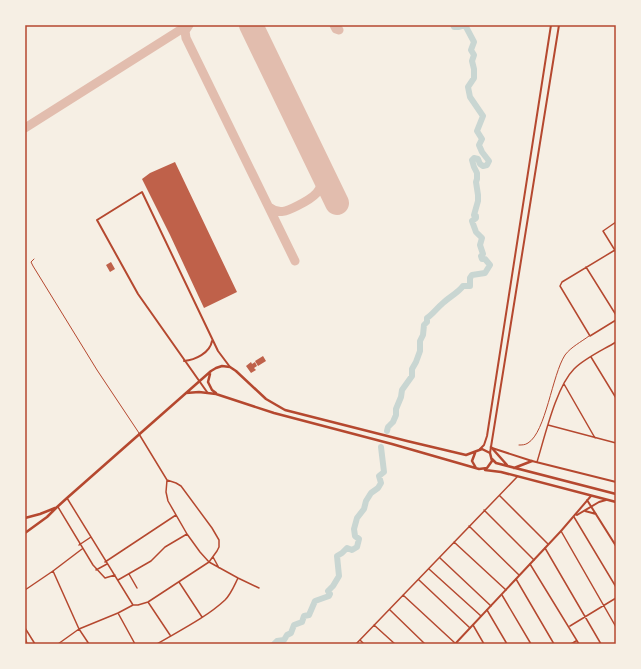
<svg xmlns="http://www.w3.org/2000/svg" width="641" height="669" viewBox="0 0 641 669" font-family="'Noto Serif',serif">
<rect width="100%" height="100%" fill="#f6efe4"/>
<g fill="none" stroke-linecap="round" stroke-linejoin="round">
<!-- river -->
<path stroke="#c9d6d2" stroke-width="6" d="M387 431 388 427 393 422 396 415V409L401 397 402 390 412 376V369L416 362 420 351V341L423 335 424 325 427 322V318C433 314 437 308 443 303 449 297 458 293 463 286H470V278L472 275 485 273 490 265 485 259H482L481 256 483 254 480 245 482 238 476 232 472 221 476 218V216L474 215 478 201V195L476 182 477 179V173L474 167 472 160 474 158 478 159 480 164 483 166 487 165 489 161 482 152 479 145 482 139 477 131 483 116 470 97 468 87 474 78V69L472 61 474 55 471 50 474 42 465 25 459 27H454L453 25
M274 644 277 641 284 640 287 635 291 633 294 625 302 622 304 616 309 615 315 601 329 596 330 594 328 591 333 586 339 576 337 556 342 553 347 548 352 550 357 547 359 539 355 536 354 529 357 518 364 509 366 501 371 493 378 488 381 483 379 476 384 472 381 447"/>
<!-- taxiway -->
<path stroke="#e2bdae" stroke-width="9" d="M189 25 185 31 186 38 295 261
M334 25 336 29 339 30
M25 128 188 25
M269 207C279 215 287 211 297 206 313 198 325 191 322 171"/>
<!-- runway -->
<path stroke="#e2bdae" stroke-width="24" d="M251 25 337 203"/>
</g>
<!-- building -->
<path fill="#bf614a" d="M175 162 237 292 204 308 170 235 142 179 150 173Z
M111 262 115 269 110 272 106 265Z
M263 356 266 361 258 366 255 361Z
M251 362 252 364 255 362 257 366 254 368 256 370 251 373 246 366Z"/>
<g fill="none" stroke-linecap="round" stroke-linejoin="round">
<!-- service -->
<path stroke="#b5482f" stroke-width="1" d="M34 259 31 262 33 266 97 370 139 433
M519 445C522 445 525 445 528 443 546 432 552 375 565 355 571 347 581 342 589 336"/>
<!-- minor -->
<path stroke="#b5482f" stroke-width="1.5" d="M616 222 603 231 616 252
M615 250 562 282 560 286 590 336 616 320
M586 267 616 315
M591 357 616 398
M564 384 595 438
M548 425 616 443
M139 434 167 480 166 492 168 501 187 534 200 552 209 562 238 578 259 588
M537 462C545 436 556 387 574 369 585 358 603 350 616 342
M500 496 548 544
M67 498 133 605
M58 507 93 565 105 578 115 575
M484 510 534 560
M574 517 616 587
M469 526 519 575
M561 531 616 627
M454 542 506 590
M79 545 91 537
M545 548 601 644
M213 557 219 568
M440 558 491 606
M105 562 176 515
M530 564 579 644
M429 569 481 616
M96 570 107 564
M53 571 79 629 89 644
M129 574 137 588
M516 579 554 644
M118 580 151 561 165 547 187 534
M419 580 470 628
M179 582 202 617
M25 590 53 571 82 549
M403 595 456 644
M502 595 531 644
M148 602 170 635
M390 610 425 644
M487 610 507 644
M118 613 135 644
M374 625 395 644
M473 625 484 644
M570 626 616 598
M25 628 35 644
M25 637 27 644
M360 640 364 644
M58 644 79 629 118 613 133 605H138L148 602 209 562 217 551 219 547V540L212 528 181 486 176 483 167 480
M157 644C179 631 207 617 225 600 231 594 234 586 238 578
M356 644 517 477
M571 644 576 641"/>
<!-- tertiary -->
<path stroke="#b5482f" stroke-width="2" d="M184 361C195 360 210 353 212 341
M207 392 138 294 97 220 142 192 218 351 230 367
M492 448 532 461 616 482
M480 449 484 445 487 436 551 25
M490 453 559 25
M587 500 616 546
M585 511 596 514
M577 515 599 502 606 500
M455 644 561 531 591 496"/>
<!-- secondary -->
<path stroke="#b5482f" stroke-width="2.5" d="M210 374 208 382 212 390 216 393
M491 447 507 465
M475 453 472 461 476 468
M492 459 496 463 616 494
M514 468 532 461
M485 470 501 472 616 502
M25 518 40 514 55 508
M25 533 47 517 56 508 67 498 211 371 216 368 222 366 230 367 236 371 266 399 285 410 407 441 466 455 482 449 490 453 492 461 487 468 479 469 392 444 274 413 216 394 199 392 186 393"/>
</g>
<!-- border -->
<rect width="641" height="669" fill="none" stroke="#f6efe4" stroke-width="52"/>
<rect x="26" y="26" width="589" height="617" fill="none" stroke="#b5482f" stroke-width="1.5"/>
</svg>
